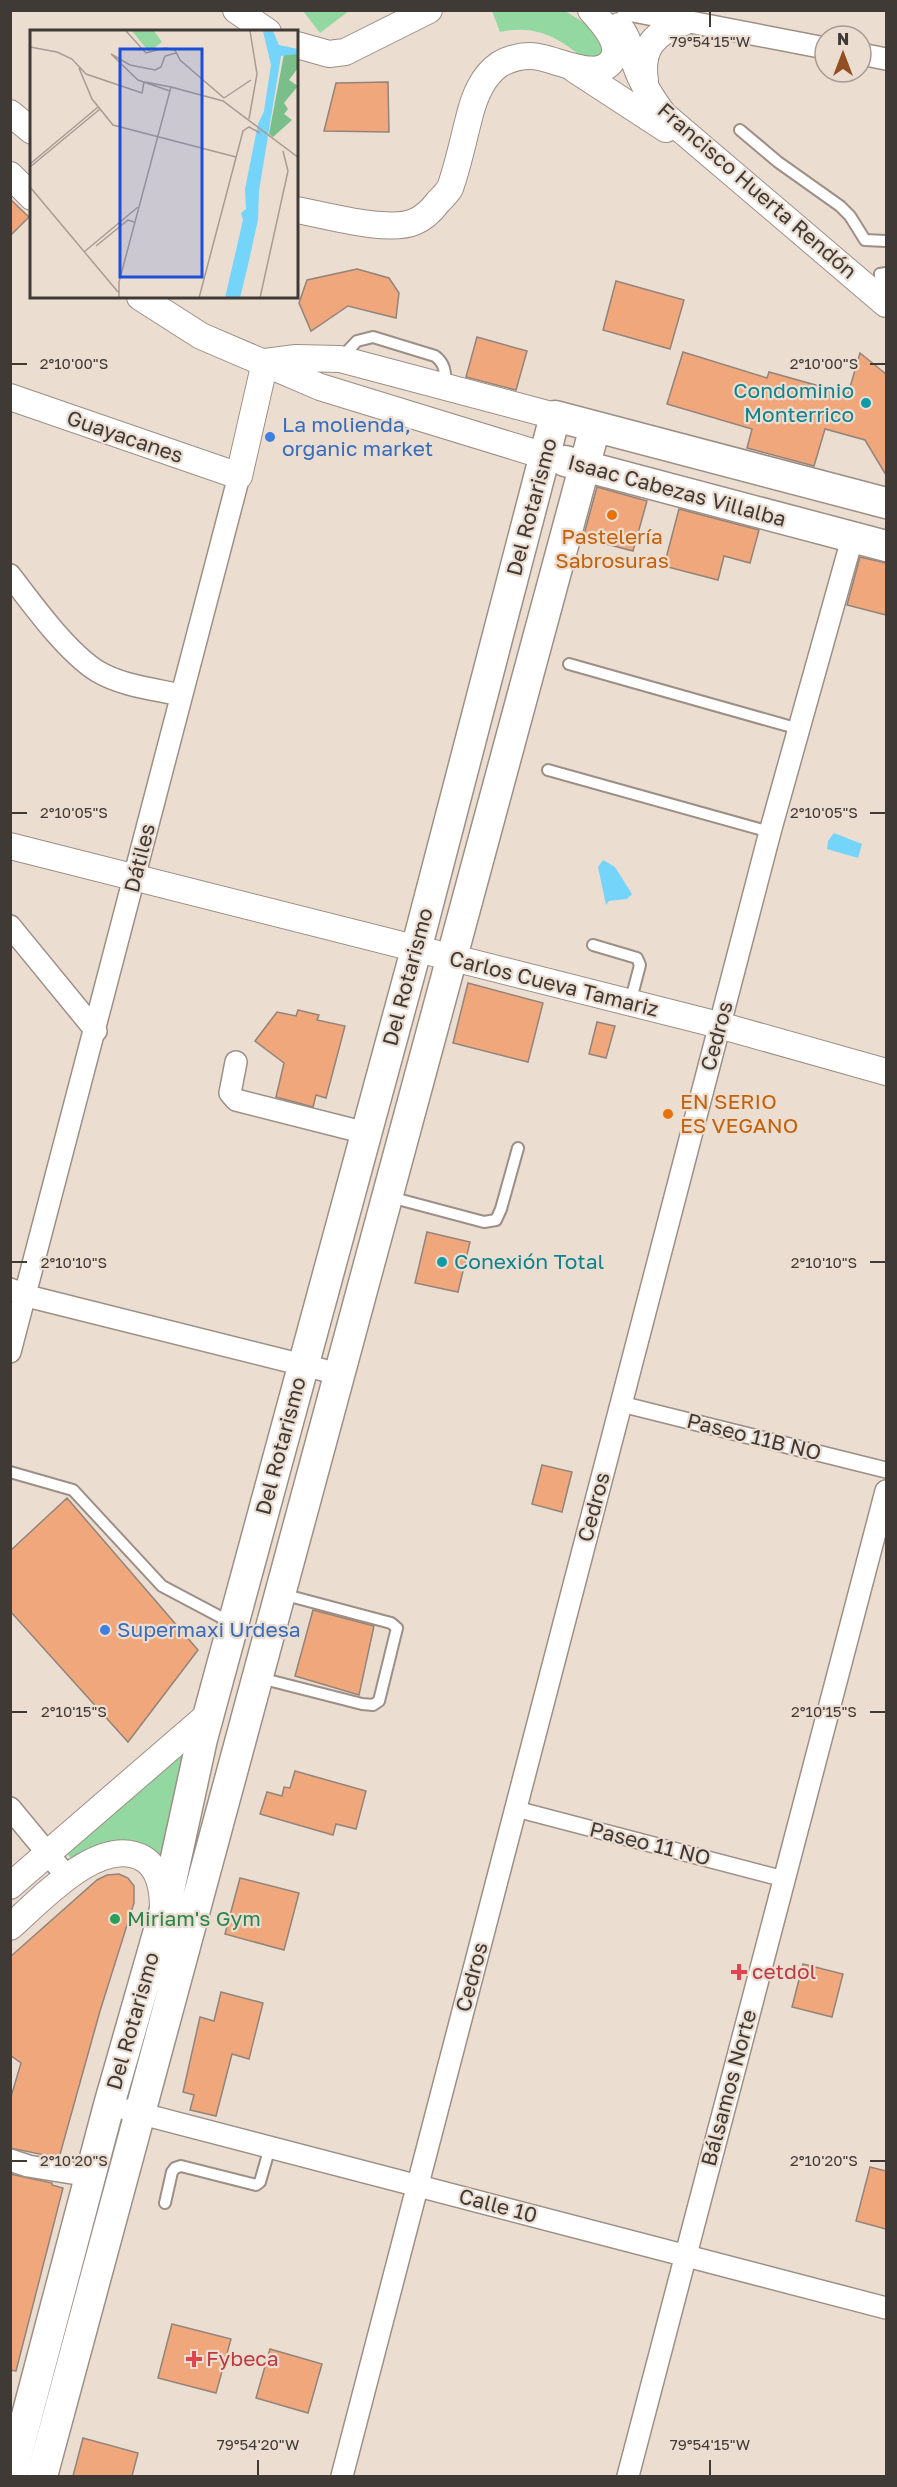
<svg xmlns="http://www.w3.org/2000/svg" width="897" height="2487" viewBox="0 0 897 2487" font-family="'Golos Text',sans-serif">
<rect width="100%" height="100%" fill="#ecddd1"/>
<!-- green -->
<path fill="#93d8a1" d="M303 11H349L320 33Z
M492 11H565L596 30 606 55 585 60C560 37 534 24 500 32Z
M190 1741 170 1868C161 1861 151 1848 140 1843 117 1833 92 1850 74 1862L65 1851Z"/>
<!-- water -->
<path fill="#75d4fa" d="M834 833 862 844 858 858 827 849 828 841Z
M603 860 615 867 632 894 627 899 609 901 606 905 598 867Z"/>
<!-- building -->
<path fill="#f0a77b" stroke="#93847b" stroke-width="1.5" d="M388 82 389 132 324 131 336 83Z
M10 199 29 217 10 236Z
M357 269 389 278 399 293 396 318 348 306 311 331 299 303 307 280Z
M616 281 684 300 670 349 603 330Z
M477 337 527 351 516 390 466 377Z
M683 352 767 378 769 372 848 394 860 353 886 374V475L865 440 825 429 814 466 747 448 752 429 667 404Z
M597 487 647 501 633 551 583 538Z
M679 509 759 530 750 563 724 556 718 580 664 566Z
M860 557 886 563V615L847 605Z
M468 983 543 1003 528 1062 453 1043Z
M298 1010 319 1015 317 1020 345 1026 326 1098 316 1095 313 1107 276 1097 284 1063 255 1041 277 1012 296 1016Z
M597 1022 615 1026 606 1058 589 1054Z
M427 1232 470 1242 458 1292 415 1283Z
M542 1465 572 1472 562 1512 532 1504Z
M67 1498 198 1650 128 1742 10 1611V1551Z
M313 1610 374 1626 359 1695 295 1676Z
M295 1771 366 1791 356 1829 336 1824 333 1835 260 1814 267 1792 282 1796 284 1787 290 1788Z
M119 1874 128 1878 134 1886V1903L100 2011 59 2158 10 2148V2100L21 2063 10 2055V1957L97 1880 107 1875Z
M240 1878 299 1893 284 1950 225 1934Z
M803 1964 843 1974 832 2017 792 2007Z
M221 1992 263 2003 249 2059 232 2054 216 2116 190 2110 194 2095 183 2092 200 2017 214 2021Z
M870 2167 886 2171V2229L856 2221Z
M10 2174 52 2183V2185L63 2188 16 2371 10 2370Z
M172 2324 231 2339 216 2393 158 2378Z
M270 2349 322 2364 308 2413 256 2398Z
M83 2438 138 2453 132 2476H73Z"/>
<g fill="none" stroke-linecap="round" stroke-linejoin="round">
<!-- service casing -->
<g stroke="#9d8f85" stroke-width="14">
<path id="service" d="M740 130 778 162 840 206 850 216 865 240 886 241
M881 296 880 274 886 273
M340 359 357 341 373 337 435 356C446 364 445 374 446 387
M569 664 799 729
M548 770 770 832
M593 945 637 958 640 965 630 1003
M390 1197 484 1222 496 1220 501 1209 518 1148
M10 1472 73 1490 162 1586 230 1622
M260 1678 362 1704 373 1705 379 1701 397 1628 391 1623 282 1594
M165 2203 172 2172 175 2168 181 2166 256 2185 260 2182 270 2147"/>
</g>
<!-- pedestrian casing -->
<g stroke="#9d8f85" stroke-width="18">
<path id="pedestrian" d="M621 1404 886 1470
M516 1809 784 1879"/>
</g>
<!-- minor casing -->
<g stroke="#9d8f85" stroke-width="24">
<path id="minor" d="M628 10 825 48
M861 54 886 59
M10 575C32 604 66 651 97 671 122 686 154 689 181 695
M10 926 96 1031
M236 1062 230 1093 236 1100 366 1133
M10 1289 27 1296 339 1374
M10 1352 239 476
M10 1808 68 1878
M127 2110 886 2308
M10 2160 28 2166 90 2176
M342 2476 770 832 852 539
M628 2476 886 1491"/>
</g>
<!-- tertiary casing -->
<g stroke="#9d8f85" stroke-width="28">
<path id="tertiary" d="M236 10 268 32
M619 26C629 38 630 51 636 66 642 84 652 99 664 115L886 304
M297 45 329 54 345 52 429 10
M574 69 666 129
M645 81C640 48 654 33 684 22
M10 113 32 131
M10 175 32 197
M297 210C325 215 388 233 414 222 424 218 432 210 438 202 442 198 447 193 450 188 458 166 463 141 469 118 474 97 482 76 500 64 509 59 521 56 531 56 553 56 601 86 614 57 620 41 601 21 591 10
M140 297 201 336 320 387 545 456
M265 362 296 358 340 359 555 416
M10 397 239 476 265 362
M10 846 719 1025 886 1072
M10 1886 208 1715
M10 1927C40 1901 101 1833 144 1859 160 1869 163 1892 163 1909"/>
</g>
<!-- secondary casing -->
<g stroke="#9d8f85" stroke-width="33">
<path id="secondary" d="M565 461 886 546
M11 2476 109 2105 164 1913 202 1739 416 950 555 416 886 503
M42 2476 595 427"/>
</g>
<!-- service -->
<use href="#service" stroke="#fff" stroke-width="10"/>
<!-- pedestrian -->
<use href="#pedestrian" stroke="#fff" stroke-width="15"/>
<!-- minor -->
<use href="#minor" stroke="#fff" stroke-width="21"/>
<!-- tertiary -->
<use href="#tertiary" stroke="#fff" stroke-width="26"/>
<!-- secondary -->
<use href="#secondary" stroke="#fff" stroke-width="30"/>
</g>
<!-- ticks -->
<path fill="none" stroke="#403a36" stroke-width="2" d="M710 12V27M12 364H27M870 364H885M12 813H27M870 813H885M12 1262H27M870 1262H885M12 1712H27M870 1712H885M12 2161H27M870 2161H885M258 2460V2475M710 2460V2475"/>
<!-- markers -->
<g fill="#0f9aa8" stroke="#ecddd1" stroke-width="2">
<circle cx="866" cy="403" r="6"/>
<circle cx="442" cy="1262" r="6"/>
</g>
<g fill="#3f7fe0" stroke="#ecddd1" stroke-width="2">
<circle cx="270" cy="437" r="6"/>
<circle cx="105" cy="1630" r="6"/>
</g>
<g fill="#e8710a" stroke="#ecddd1" stroke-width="2">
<circle cx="612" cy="515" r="6"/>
<circle cx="668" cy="1114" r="6"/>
</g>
<circle fill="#2e9e5b" stroke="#ecddd1" stroke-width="2" cx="115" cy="1919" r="6"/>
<g fill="#e0444e" stroke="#ecddd1" stroke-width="2">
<path d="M736 1963h6v6h6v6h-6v6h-6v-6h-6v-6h6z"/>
<path d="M191 2350h6v6h6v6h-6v6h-6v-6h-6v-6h6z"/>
</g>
<g text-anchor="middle" stroke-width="4.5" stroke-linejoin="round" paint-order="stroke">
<!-- street labels -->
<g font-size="21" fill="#403a36" stroke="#ecddd1">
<text transform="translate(757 191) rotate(41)" y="7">Francisco Huerta Rendón</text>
<text transform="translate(125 437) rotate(19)" y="7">Guayacanes</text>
<text transform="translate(677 491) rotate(15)" y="7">Isaac Cabezas Villalba</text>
<text transform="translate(532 507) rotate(-75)" y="7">Del Rotarismo</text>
<text transform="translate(140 858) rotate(-76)" y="7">Dátiles</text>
<text transform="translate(408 977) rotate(-75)" y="7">Del Rotarismo</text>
<text transform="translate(554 984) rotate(14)" y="7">Carlos Cueva Tamariz</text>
<text transform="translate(717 1036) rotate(-75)" y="7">Cedros</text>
<text transform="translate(754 1437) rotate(14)" y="7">Paseo 11B NO</text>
<text transform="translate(281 1446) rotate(-75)" y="7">Del Rotarismo</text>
<text transform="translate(594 1507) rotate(-75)" y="7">Cedros</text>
<text transform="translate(650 1844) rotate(14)" y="7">Paseo 11 NO</text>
<text transform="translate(472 1977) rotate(-75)" y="7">Cedros</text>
<text transform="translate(133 2021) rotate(-74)" y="7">Del Rotarismo</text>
<text transform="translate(729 2088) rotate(-75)" y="7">Bálsamos Norte</text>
<text transform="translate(498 2206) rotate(15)" y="7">Calle 10</text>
</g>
<!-- culture labels -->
<g font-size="21" fill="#0d838f" stroke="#ecddd1" text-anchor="end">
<text x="854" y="398">Condominio<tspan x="854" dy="24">Monterrico</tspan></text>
<text x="454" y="1269" text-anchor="start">Conexión Total</text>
</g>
<!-- shop labels -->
<g font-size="21" fill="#366cbe" stroke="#ecddd1" text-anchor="start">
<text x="282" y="432">La molienda,<tspan x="282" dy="24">organic market</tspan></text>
<text x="117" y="1637">Supermaxi Urdesa</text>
</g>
<!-- food labels -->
<g font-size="21" fill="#c56008" stroke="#ecddd1">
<text x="612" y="544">Pastelería<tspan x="612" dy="24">Sabrosuras</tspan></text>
<text x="680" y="1109" text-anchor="start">EN SERIO<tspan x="680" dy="24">ES VEGANO</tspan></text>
</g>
<!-- leisure labels -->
<g font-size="21" fill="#27864d" stroke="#ecddd1" text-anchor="start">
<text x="127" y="1926">Miriam's Gym</text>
</g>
<!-- health labels -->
<g font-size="21" fill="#be3a42" stroke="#ecddd1" text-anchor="start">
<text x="752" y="1979">cetdol</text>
<text x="206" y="2366">Fybeca</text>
</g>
</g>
<!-- overview -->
<g transform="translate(30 30)">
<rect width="268" height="268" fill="#ecddd1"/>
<path d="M102 1H124L132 12 119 22Z" fill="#93d8a1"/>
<path d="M254 24H268V38L259 50 268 56 254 73 258 79 254 84 262 90 243 107 239 104Z" fill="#7abf89"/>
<path d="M233 1H243L249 15 268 19V24L251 26 229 161 228 190 218 235 210 268H195L213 190 211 183 216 179 215 159 228 94 234 81 241 35Z" fill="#75d4fa"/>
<path fill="none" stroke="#a79c93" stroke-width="1.5" d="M96 1 116 23 135 18 145 20 150 30 194 68M0 17 27 22 42 29 56 44 112 63 114 52M81 24 100 35 125 40 131 37 135 26 146 23M81 24 108 50 140 61M49 38 62 69 83 95 206 127M115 52 141 57M194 68 221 50M219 89 227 44 220 1M0 134 68 77M0 137 70 79M0 157 88 262M66 216 98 190 104 192M54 222 108 177M89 268V252L141 57 193 71 269 128M169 268 213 101 219 97 230 103M230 268 258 141 253 121"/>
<path fill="#1d4ed8" fill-opacity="0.15" stroke="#1d4ed8" stroke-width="3" d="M90 19H172V247H90Z"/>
<rect width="268" height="268" fill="none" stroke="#403a36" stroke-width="3"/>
</g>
<g font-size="15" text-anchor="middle" fill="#403a36" stroke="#ecddd1" stroke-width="4.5" stroke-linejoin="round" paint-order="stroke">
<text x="710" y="47">79°54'15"W</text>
<text x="74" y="369">2°10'00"S</text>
<text x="824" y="369">2°10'00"S</text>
<text x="74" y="818">2°10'05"S</text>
<text x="824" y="818">2°10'05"S</text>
<text x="74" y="1268">2°10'10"S</text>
<text x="824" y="1268">2°10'10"S</text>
<text x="74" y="1717">2°10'15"S</text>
<text x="824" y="1717">2°10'15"S</text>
<text x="74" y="2166">2°10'20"S</text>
<text x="824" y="2166">2°10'20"S</text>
<text x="258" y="2450">79°54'20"W</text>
<text x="710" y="2450">79°54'15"W</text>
</g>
<!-- border -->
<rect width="897" height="2487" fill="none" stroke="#403a36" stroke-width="24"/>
<!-- north arrow -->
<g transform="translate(843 54)"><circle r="28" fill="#ecddd1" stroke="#a79c93" stroke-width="1.5"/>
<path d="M0-4.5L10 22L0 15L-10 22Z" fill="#934e23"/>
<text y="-9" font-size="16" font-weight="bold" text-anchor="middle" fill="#403a36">N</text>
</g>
</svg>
